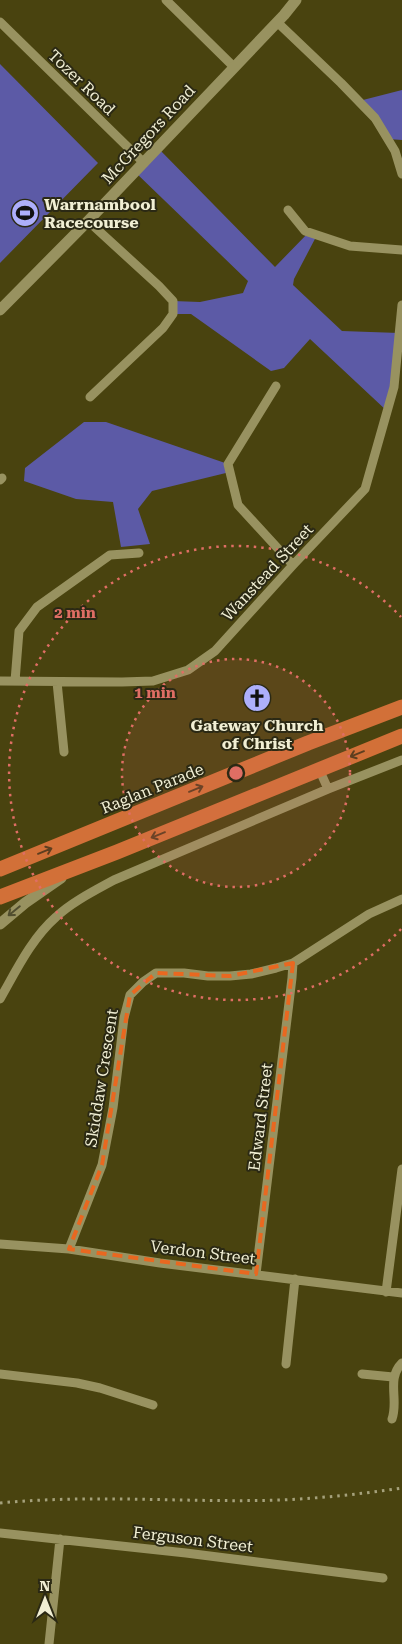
<svg xmlns="http://www.w3.org/2000/svg" width="402" height="1644" viewBox="0 0 402 1644" font-family="'Roboto Serif',serif">
<rect width="100%" height="100%" fill="#49430f"/>
<!-- green -->
<path fill="#5c5aa6" d="M0 64 98 163 0 263Z
M402 90V140L388 139 359 101Z
M158 148 275 267 309 232 317 235 294 279 293 285 342 331 399 333 387 411 310 339 284 368 271 371 191 314H173V301L200 302 243 293 248 281 135 172Z
M84 422H106L228 464 230 472 152 491 138 509 150 544 121 547 113 502 76 499 24 481 25 468Z"/>
<g fill="none" stroke-linecap="round" stroke-linejoin="round">
<!-- minor -->
<path stroke="#989260" stroke-width="9" d="M166 0 234 67
M0 22 144 163
M277 22 341 83 375 118 395 151 402 174
M288 210 305 231 350 246 402 250
M88 221 159 286 173 301V314L163 328 90 397
M276 386 228 464 238 505 293 565
M0 480 2 478
M0 681 122 682 153 681 188 670 215 651 293 565 365 489 394 387 402 305
M15 681 19 631 37 607 110 555 139 553
M57 682 64 752
M319 769 328 789
M0 999C16 971 31 939 56 917 72 902 94 891 114 880L328 789 402 760
M0 1244 69 1249 160 1263 402 1293
M69 1249 102 1165 113 1108 124 1018 130 995 143 982 156 973H184L208 976H230L251 974 276 968 293 963 369 914 402 899
M256 1274 292 978 293 963
M386 1292 402 1169
M286 1364 295 1279
M0 1374 77 1383 100 1388 153 1405
M362 1374 393 1377
M392 1419C399 1400 386 1379 402 1363
M0 1533 186 1553 383 1578
M49 1644 60 1539"/>
<!-- tertiary -->
<path stroke="#989260" stroke-width="11" d="M0 310 88 221 284 15 296 0
M0 924 25 903 61 878"/>
<!-- trunk -->
<path stroke="#d27038" stroke-width="15" d="M0 869 308 743 402 707
M0 897 117 852 402 736"/>
<!-- rail -->
<path stroke="#a5a17b" stroke-width="3" stroke-dasharray="2.5 5" stroke-linecap="butt" d="M0 1503C94 1494 187 1503 281 1500 322 1498 362 1494 402 1488"/>
</g>
<!-- one-way arrows -->
<defs><path id="oneway-shaft" d="M-6 0H5M1.5-3L5.5 0L1.5 3" fill="none" stroke-width="1.6" stroke-linecap="round" stroke-linejoin="round" transform="scale(1.25)"/></defs>
<g stroke="#5d3e1f">
<use href="#oneway-shaft" transform="translate(357 754) rotate(158)"/>
<use href="#oneway-shaft" transform="translate(196 789) rotate(-22)"/>
<use href="#oneway-shaft" transform="translate(158 835) rotate(158)"/>
<use href="#oneway-shaft" transform="translate(45 851) rotate(-22)"/>
</g>
<use stroke="#514e2f" href="#oneway-shaft" transform="translate(14 911) rotate(141)"/>
<!-- marked area -->
<path fill="none" stroke="#e96820" stroke-width="4" stroke-dasharray="10 6" stroke-linejoin="round" d="M293 963 256 1274 69 1249 102 1165 130 995 156 973 230 976Z"/>
<!-- distance rings -->
<circle cx="236" cy="773" r="114" fill="#df6e64" fill-opacity=".12"/>
<g fill="none" stroke="#df6e64" stroke-width="2.5" stroke-dasharray="2.5 5">
<circle cx="236" cy="773" r="114"/>
<path d="M401 929A227 227 0 1 1 401 617"/>
</g>
<!-- icons -->
<defs>
<g id="stadium-disc" transform="scale(1.4375)"><circle r="9.5" fill="#adaffb" stroke="#2b2914"/><path d="M0-5a6.5 5 0 1 0 0 10a6.5 5 0 1 0 0-10ZM-3.5-1.8h7v3.6h-7Z" fill="#111"/></g>
<g id="church-disc" transform="scale(1.4375)"><circle r="9.5" fill="#adaffb" stroke="#2b2914"/><path d="M-1.2-6h2.4v3.5h3.3v2.4h-3.3V6h-2.4V-.1h-3.3v-2.4h3.3Z" fill="#111"/></g>
</defs>
<g fill-rule="evenodd">
<use href="#stadium-disc" x="25" y="213"/>
<use href="#church-disc" x="257" y="698"/>
</g>
<g text-anchor="middle" stroke-width="4" stroke-linejoin="round" paint-order="stroke">
<!-- street labels -->
<g font-size="16" fill="#f1efd4" stroke="#2b2914">
<text transform="translate(82 82) rotate(44)" y="6">Tozer Road</text>
<text transform="translate(148 134) rotate(-47)" y="6">McGregors Road</text>
<text transform="translate(267 572) rotate(-47)" y="6">Wanstead Street</text>
<text transform="translate(152 788) rotate(-22)" y="6">Raglan Parade</text>
<text transform="translate(101 1078) rotate(-81)" y="6">Skiddaw Crescent</text>
<text transform="translate(260 1117) rotate(-83)" y="6">Edward Street</text>
<text transform="translate(203 1252) rotate(7)" y="6">Verdon Street</text>
<text transform="translate(193 1539) rotate(7)" y="6">Ferguson Street</text>
</g>
<!-- poi labels -->
<g font-size="16" font-weight="bold" fill="#f1efd4" stroke="#2b2914" text-anchor="start">
<text x="44" y="210">Warrnambool<tspan x="44" dy="18">Racecourse</tspan></text>
<text x="257" y="731" text-anchor="middle">Gateway Church<tspan x="257" dy="18">of Christ</tspan></text>
</g>
</g>
<circle cx="236" cy="773" r="8" fill="#df6e64" stroke="#2b2914" stroke-width="2.5"/>
<g font-size="15" text-anchor="middle" font-weight="bold" fill="#df6e64" stroke="#2b2914" stroke-width="4" stroke-linejoin="round" paint-order="stroke">
<text x="75" y="618">2 min</text>
<text x="155" y="698">1 min</text>
</g>
<!-- north arrow -->
<g transform="translate(45 1599)" stroke="#2b2914" stroke-width="4" paint-order="stroke">
<path d="M0-4L9 19L0 12L-9 19Z" fill="#f1efd4"/>
<text y="-8" font-size="14" font-weight="bold" text-anchor="middle" fill="#f1efd4">N</text>
</g>
</svg>
